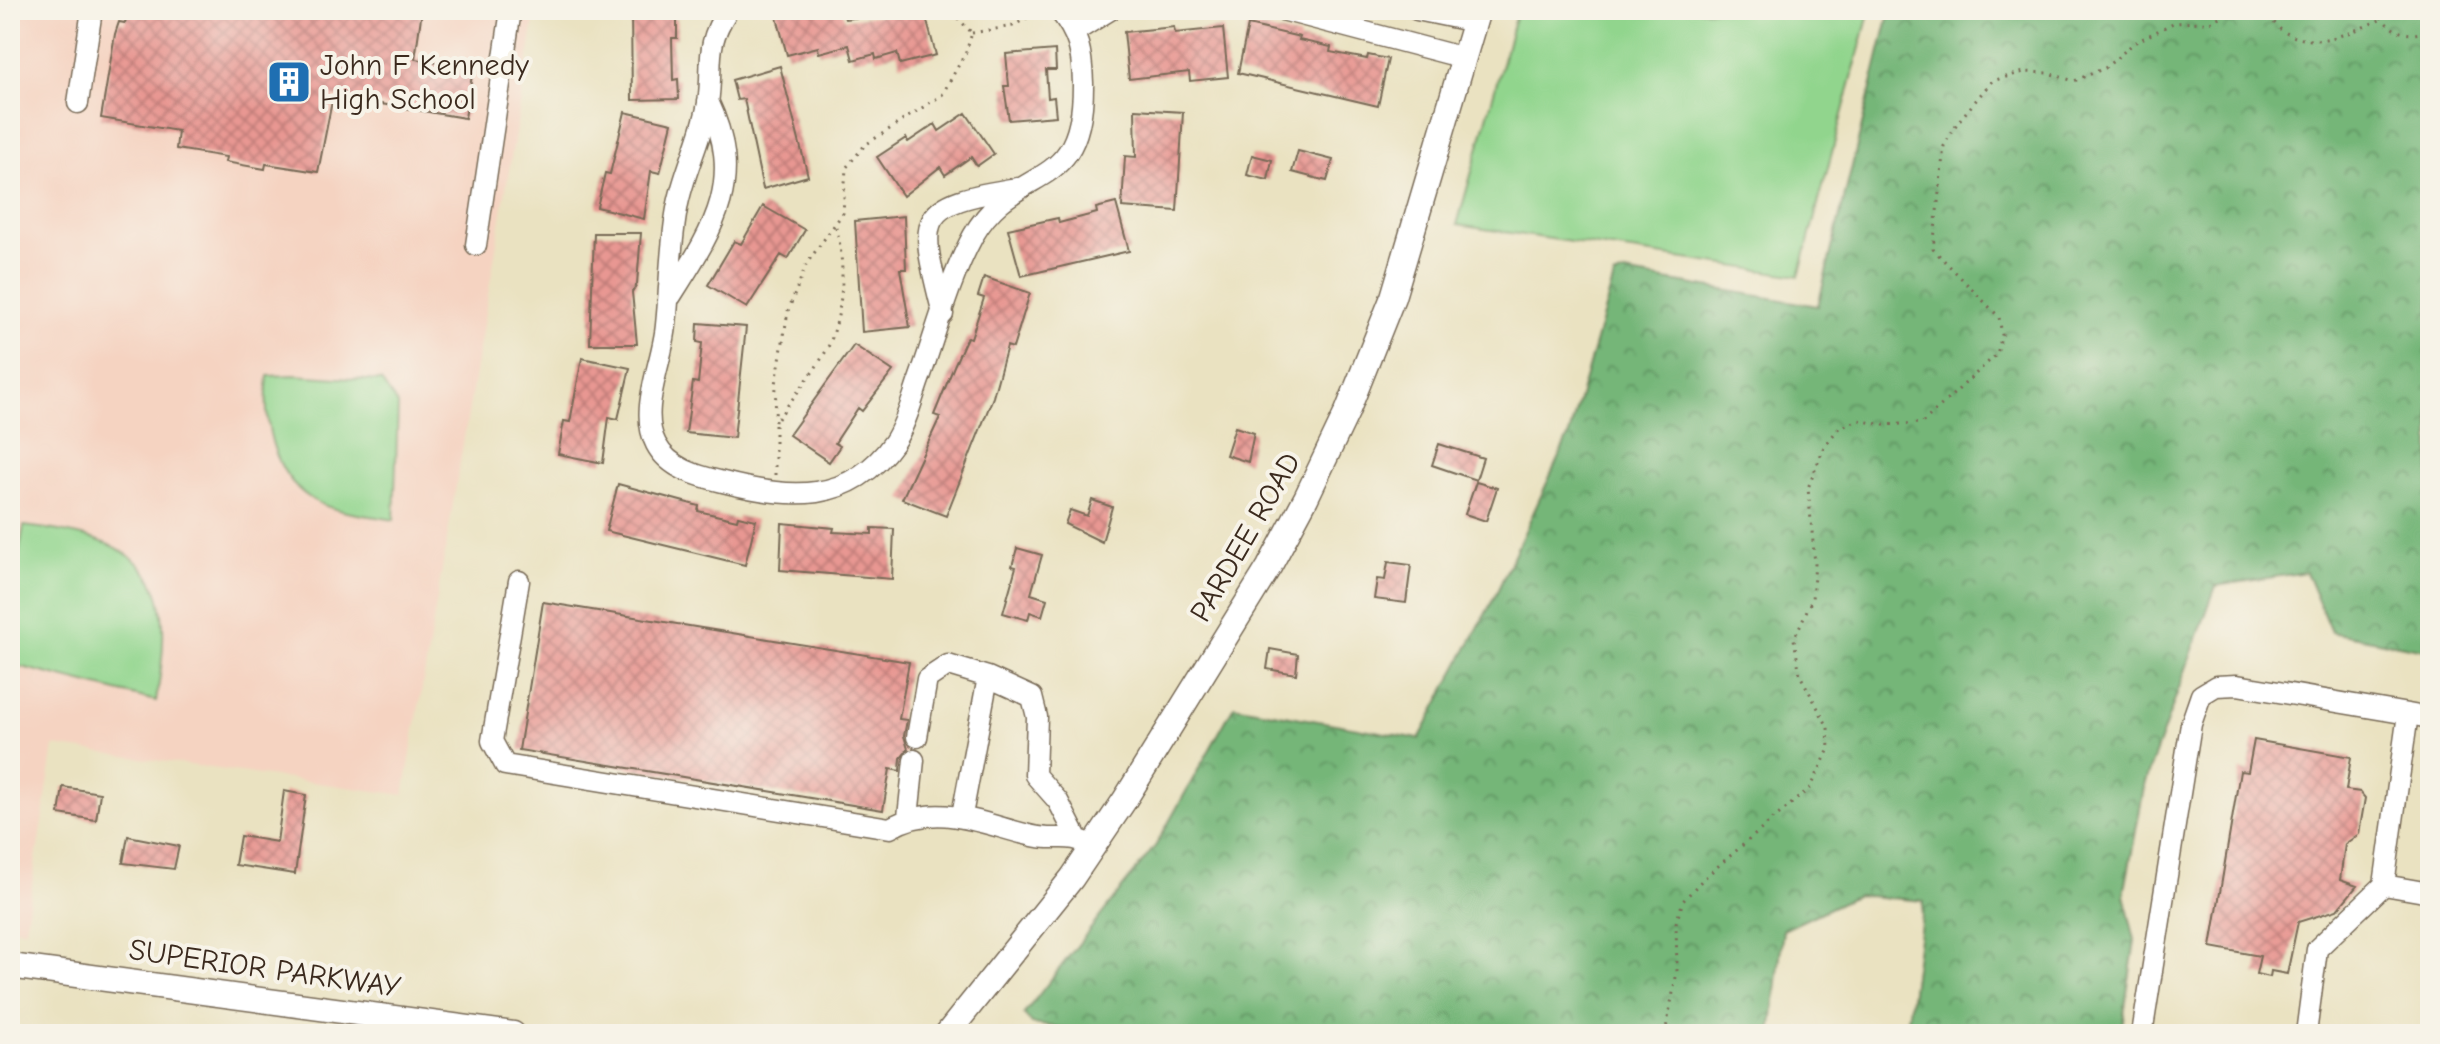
<svg xmlns="http://www.w3.org/2000/svg" width="2440" height="1044" viewBox="0 0 2440 1044" font-family="'Comic Neue',sans-serif">
<defs>
<pattern id="forest-crowns" width="20" height="18" patternUnits="userSpaceOnUse" patternTransform="scale(2)"><rect width="20" height="18" fill="#74b678"/><path d="M2 6a3 3 0 1 1 6 0M12 15a3 3 0 1 1 6 0" fill="none" stroke="#609462"/></pattern>
<pattern id="building-cross-hatch" width="8" height="8" patternUnits="userSpaceOnUse" patternTransform="scale(2)"><rect width="8" height="8" fill="#e89792"/><path d="M0 0l8 8M0 8l8-8" fill="none" stroke="#bd7b77"/></pattern>
</defs>
<rect width="100%" height="100%" fill="#f7f3e8"/>
<filter id="ink" filterUnits="userSpaceOnUse"><feTurbulence type="fractalNoise" baseFrequency=".0125" numOctaves="2"/><feDisplacementMap in="SourceGraphic" scale="16" xChannelSelector="R" yChannelSelector="G"/><feConvolveMatrix kernelMatrix="1 2 1 2 8 2 1 2 1" color-interpolation-filters="sRGB"/></filter>
<filter id="wash" filterUnits="userSpaceOnUse"><feTurbulence type="fractalNoise" baseFrequency=".006" numOctaves="4" result="noise"/><feDisplacementMap in="SourceGraphic" scale="32" xChannelSelector="R" yChannelSelector="G"/><feGaussianBlur stdDeviation="1.8" result="paint"/><feColorMatrix in="noise" values="0 0 0 0 0 0 0 0 0 0 0 0 0 0 0 0 0 1.4 0 .05"/><feComposite in="paint" operator="in"/></filter>
<g filter="url(#wash)">
<rect width="100%" height="100%" fill="#eae2c1"/>
<!-- built -->
<path fill="#f5d3c1" d="M10 10H536L404 795 54 746 25 929 10 928Z"/>
<!-- grass -->
<path fill="#91d58d" stroke="#668056" stroke-width="2" d="M1517 10H1870L1799 276 1457 225Z
M294 375 381 381 398 405 394 520C368 515 332 513 310 498 271 472 263 419 268 376Z
M24 526C150 540 179 576 156 701L10 664V601Z"/>
<!-- forest -->
<path fill="url(#forest-crowns)" stroke="#58704b" stroke-width="2" d="M1890 10H2430V651L2331 632 2306 572 2216 586 2145 782 2124 895 2135 940 2121 1034H1906L1924 901 1857 895 1783 930 1771 1034H1115L1032 1024 1024 1014 1156 845 1234 706 1419 739 1495 596 1569 435 1614 277 1624 273 1818 306Z"/>
<g id="blocks">
<!-- building -->
<path fill="url(#building-cross-hatch)" d="M128 10H422L415 59 473 69 465 118 333 96 318 172 266 164 265 169 225 162 226 157 176 149 178 131 101 118 115 34 119 22 125 23Z
M631 10H669L670 18H677V38H672L673 80 678 79 679 99 632 100Z
M775 10H842L845 19 924 10 936 55 900 64 897 53 876 59 875 54 853 60 849 45 819 53 818 47 787 55Z
M1248 25 1300 37 1299 40 1331 47 1330 52 1367 59 1368 55 1388 59 1378 106 1238 73Z
M1174 27 1175 33 1223 28 1228 77 1190 81 1189 72 1129 79 1124 32Z
M1055 50 1056 70H1046L1048 98 1054 97 1056 116 1009 120 1004 86H1009L1006 54Z
M780 66 808 176 763 189 744 99 737 100 732 80Z
M1135 109 1183 112 1177 211 1122 207 1125 156 1136 157Z
M625 112 672 123 660 173 651 171 644 219 597 207 605 173 610 174Z
M966 113 994 154 977 166 971 157 945 175 940 167 903 196 877 157 906 138 908 142 935 124 939 131Z
M1298 151 1333 160 1327 181 1292 172Z
M1252 155 1272 160 1268 180 1247 175Z
M1116 203 1129 251 1021 276 1008 229 1058 218 1059 223 1097 213 1096 208Z
M763 206 805 230 788 259 781 255 747 308 708 285 734 241 741 244Z
M904 216 906 269H900L910 327 862 332 855 221Z
M594 233H641L637 284 632 292 637 344H590Z
M984 277 1030 293 1013 348 1007 346 993 397 946 516 902 499 940 417 934 415 954 366 967 337 971 338 984 298 978 296Z
M698 323 746 327 734 438 686 433 693 382 698 383 702 343 697 342Z
M854 345 893 371 862 411 858 408 835 443 840 446 829 462 789 435Z
M582 358 630 368 618 419 609 417 603 463 558 454 564 421 570 422Z
M1235 427 1254 433 1248 462 1226 455Z
M1439 444 1483 458 1476 480 1432 465Z
M1476 482 1497 488 1486 521 1465 514Z
M618 484 699 506 698 511 737 520 738 516 756 520 745 565 606 531Z
M1092 500 1112 507 1102 542 1065 524 1070 510 1087 516Z
M782 523 834 528 833 532 872 534V528L894 529 892 579 780 570Z
M1017 548 1042 555 1031 594 1047 599 1042 616 1030 612 1028 620 1003 613 1016 567 1012 566Z
M1388 562 1411 565 1406 603 1374 599 1377 579 1385 580Z
M543 602 909 662 899 719 907 720 904 736 908 749 901 758 900 771 890 769 883 810 519 750Z
M1270 649 1298 654 1296 674 1267 669Z
M2254 740 2351 757 2346 790 2360 792 2365 798 2359 834 2345 844 2340 880 2357 886 2337 910 2298 922 2287 974 2271 971 2270 977 2256 974 2260 956 2211 947 2240 771 2248 772Z
M63 787 100 793 96 820 59 814Z
M284 791 306 795 295 874 235 865 240 836 277 842Z
M128 836 179 846 174 869 123 863Z"/>
</g>
</g>
<g filter="url(#ink)">
<use href="#blocks" fill-opacity="0" stroke="#786a57" stroke-width="2"/>
<g fill="none" stroke-linecap="round" stroke-linejoin="round">
<!-- minor casing -->
<g stroke="#786a57" stroke-width="23">
<path id="minor" d="M728 10C703 47 714 64 708 103 702 139 683 173 677 209 670 247 670 287 666 325 663 362 638 410 656 444 669 469 698 476 723 482 788 499 850 505 894 442 906 424 912 400 919 380 936 333 949 280 973 236 1016 160 1084 198 1083 83 1082 52 1079 35 1059 10
M1282 10 1464 58
M1417 10 1475 22
M1076 31 1110 10
M78 103 92 10
M476 245 511 10
M671 296C714 228 746 181 708 101
M943 314C919 218 912 204 1018 188
M519 581 492 741 505 765 890 828C938 800 984 825 1033 836 1057 842 1069 832 1093 846
M917 737 927 679 948 665 988 677 1032 697 1037 717 1035 775 1058 801 1076 836
M962 815 988 677
M908 817 914 760
M2384 885 2430 893
M2142 1034 2191 724 2201 695 2216 686 2237 685 2408 714
M2306 1034 2317 949 2384 885 2408 714 2430 718"/>
</g>
<!-- major casing -->
<g stroke="#786a57" stroke-width="27">
<path id="major" d="M10 966 513 1034
M947 1034 1072 878 1124 801 1269 567 1306 498 1347 412 1393 297 1478 10"/>
</g>
<!-- path -->
<path stroke="#786a57" stroke-width="3" stroke-dasharray="2 6" stroke-linecap="butt" d="M2264 10C2270 15 2274 24 2280 29 2312 53 2351 32 2382 19
M2377 10C2388 32 2408 39 2430 30
M972 33 1013 26 1039 11
M836 227C846 263 844 317 826 351 812 376 791 399 775 423L776 384 788 311 807 263 843 213 846 168 865 145 942 95 966 52 972 33 950 10
M775 475V423
M1665 1034 1677 972 1676 923 1683 901 1703 879 1811 787 1829 749 1828 727 1800 675 1794 639 1812 599 1815 564 1808 488 1824 447 1838 429 1858 420 1883 425 1922 423 1997 354 2002 335 1999 317 1933 249 1944 146 1957 123 1992 81 2024 72 2048 73 2074 81 2105 68 2134 43 2173 23 2210 22 2233 10"/>
<!-- minor -->
<use href="#minor" stroke="#fff" stroke-width="20"/>
<!-- major -->
<use href="#major" stroke="#fff" stroke-width="24"/>
</g>
</g>
<!-- icons -->
<defs>
<g id="building-square" transform="scale(2.3)"><rect x="-9" y="-9" width="18" height="18" rx="4" fill="#1f6fb2" stroke="#f7f3e8"/><path d="M-4-6H4V6H1V3H-1V6H-4ZM-2.5-4.3h1.7v1.8h-1.7ZM.8-4.3h1.7v1.8H.8ZM-2.5-1h1.7V.8h-1.7ZM.8-1h1.7V.8H.8Z" fill="#fff"/></g>
</defs>
<g fill-rule="evenodd">
<use href="#building-square" x="289" y="82"/>
</g>
<g text-anchor="middle" stroke-width="8" stroke-linejoin="round" paint-order="stroke">
<!-- poi labels -->
<g font-size="30" fill="#3b2a1e" stroke="#f7f3e8" text-anchor="start">
<text x="320" y="75">John F Kennedy<tspan x="320" dy="34">High School</tspan></text>
</g>
<!-- street labels -->
<g font-size="30" fill="#3b2a1e" stroke="#f7f3e8">
<text transform="translate(1245 537) rotate(-60)" y="10">PARDEE ROAD</text>
<text transform="translate(265 968) rotate(8)" y="10">SUPERIOR PARKWAY</text>
</g>
</g>
<!-- margin -->
<rect width="2440" height="1044" fill="none" stroke="#f7f3e8" stroke-width="40"/>
</svg>
